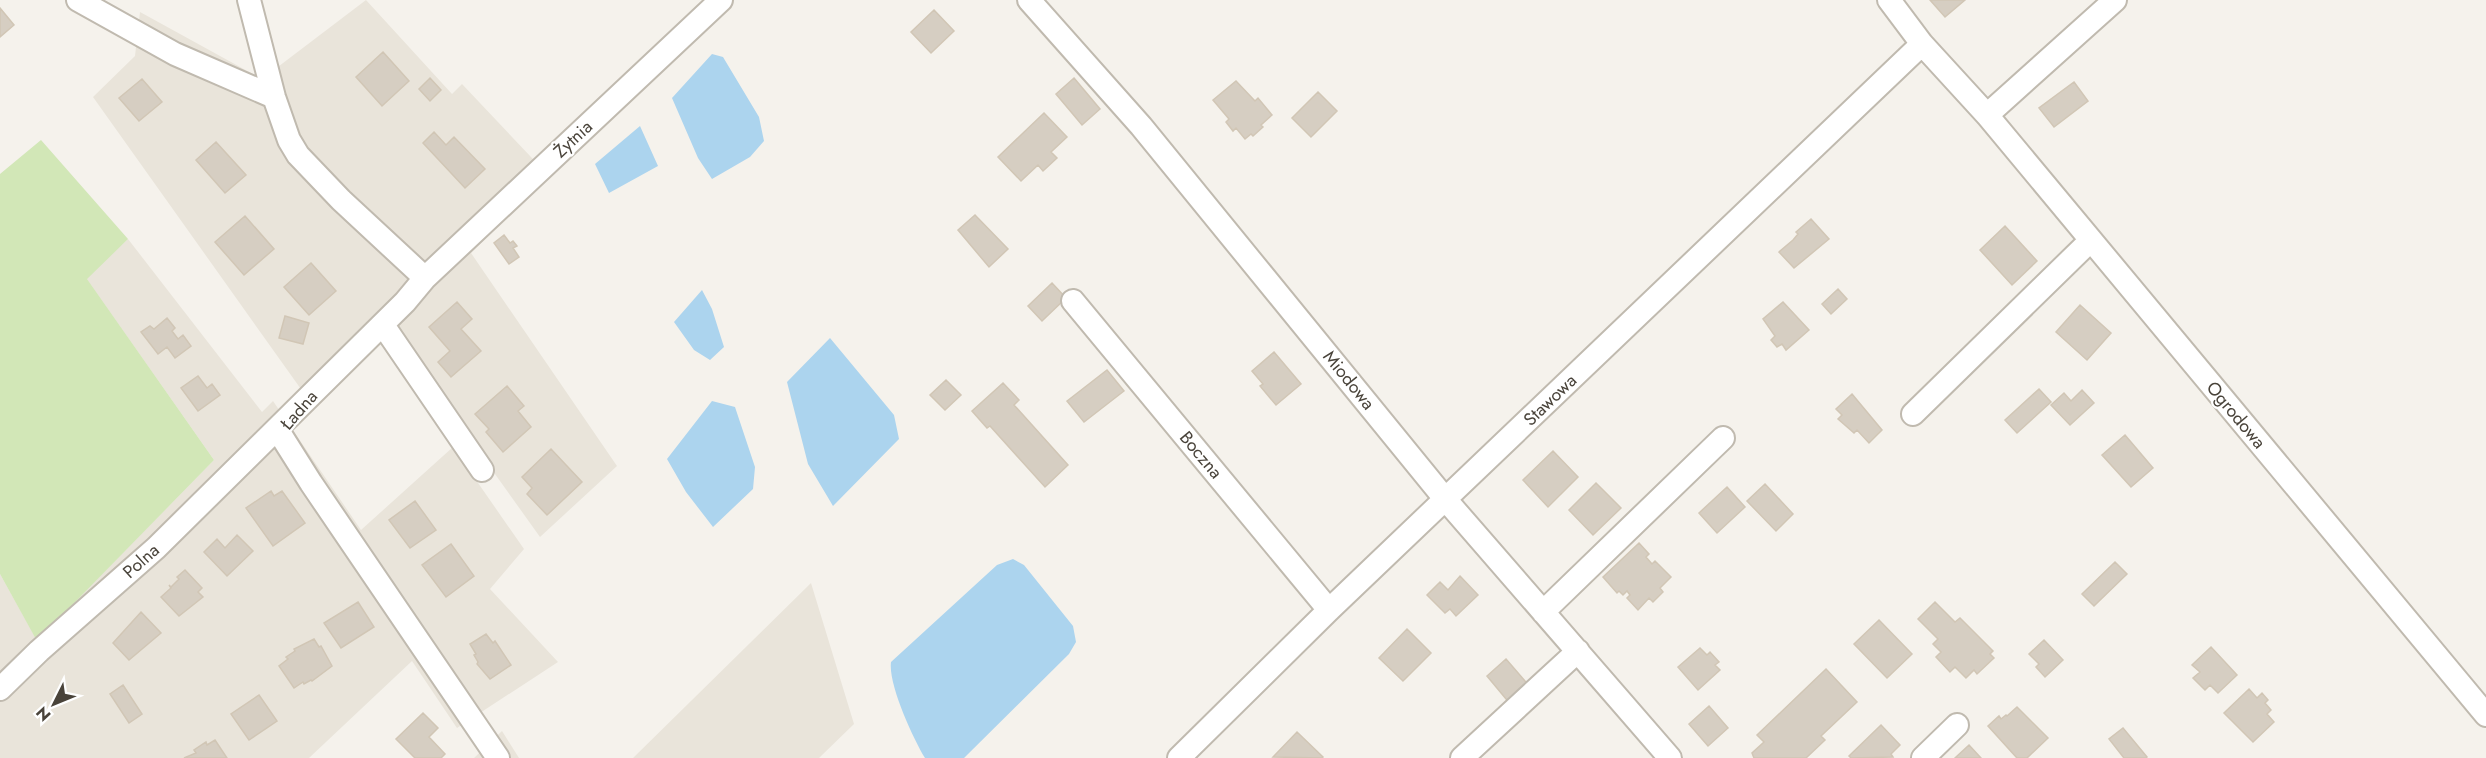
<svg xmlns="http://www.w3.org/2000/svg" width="2486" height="758" viewBox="0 0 2486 758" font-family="Jost,sans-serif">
<rect width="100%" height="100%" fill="#f5f2ec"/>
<!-- residential -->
<path fill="#e9e4da" d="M366 0 452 94 462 84 549 176 471 253 617 466 540 537 392 330 313 406 93 97 135 56 140 12 262 79Z
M128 239 262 412 273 401 361 530 453 447 524 549 490 589 558 662 457 728 412 661 309 758H0V574L37 640 214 460 86 278Z
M811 583 854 724 819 758H633Z
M502 731 519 758H474Z"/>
<!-- green -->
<path fill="#d2e7b7" d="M41 140 128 239 87 279 214 460 37 641 0 574V174Z"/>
<!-- water -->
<path fill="#acd4ee" d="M712 54 723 57 759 117 764 141 750 157 712 179 698 158 672 98Z
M640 126 658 166 609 193 595 164Z
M702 290 712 309 724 347 710 360 694 350 674 322Z
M830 338 894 415 899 439 833 506 808 464 787 382Z
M712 401 735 407 755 467 753 489 713 527 686 492 667 459Z
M1013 559 1024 565 1073 626 1076 642 1069 654 964 758H925C913 738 888 684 891 662L997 565Z"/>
<!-- building -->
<path fill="#d6cec2" stroke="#d1c6b5" stroke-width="1.5" d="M1930 0H1965L1945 17Z
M0 8 14 25 0 37Z
M934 10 954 31 931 53 911 32Z
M383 52 409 81 382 106 356 77Z
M430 78 441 90 430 101 419 89Z
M1074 78 1100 109 1082 125 1056 94Z
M142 79 162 102 139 121 119 98Z
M1236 81 1255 101 1258 98 1272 115 1261 125 1263 127 1253 136 1251 134 1245 139 1236 128 1233 131 1226 122 1229 119 1213 100Z
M2074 82 2088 101 2054 127 2039 108Z
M1318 92 1337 111 1311 137 1292 118Z
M1044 113 1067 137 1051 152 1057 158 1043 171 1038 165 1021 181 998 157Z
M434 132 446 145 454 137 485 169 465 188 423 143Z
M216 142 246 175 225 193 196 160Z
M975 215 1008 249 989 267 958 230Z
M245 216 274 249 244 275 215 242Z
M1811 219 1829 239 1794 268 1779 252 1793 240 1798 234 1796 232Z
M2005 226 2037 261 2012 285 1980 250Z
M504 235 510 243 513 241 517 246 513 248 519 257 509 264 494 243Z
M311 263 336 291 309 315 284 287Z
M1052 283 1066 298 1042 321 1028 306Z
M1838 289 1847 299 1831 314 1822 304Z
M457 302 472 319 461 329 481 351 451 377 438 362 450 351 429 327Z
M1783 302 1809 330 1786 350 1782 344 1777 347 1771 340 1775 336 1763 319Z
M2080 305 2111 333 2087 360 2056 332Z
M285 316 309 323 303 344 279 338Z
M167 318 175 328 172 331 178 339 183 335 191 346 175 358 167 347 158 354 141 332 150 326 154 329Z
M1274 352 1301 384 1276 405 1260 386 1263 384 1252 371Z
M1107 370 1124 391 1084 422 1067 401Z
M198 376 207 388 212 384 220 395 198 411 181 388Z
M946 380 961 395 945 410 930 395Z
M1003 383 1019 400 1014 405 1068 465 1045 487 990 426 987 428 972 411Z
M507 386 524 406 518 411 531 427 503 452 486 432 489 429 475 414Z
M2039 389 2051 402 2017 433 2005 420Z
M2082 390 2094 403 2070 425 2051 405 2064 393 2071 401Z
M1852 394 1882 430 1869 443 1857 430 1854 433 1838 419 1842 415 1836 409Z
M2125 435 2153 468 2131 487 2102 455Z
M551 449 582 482 547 515 527 494 532 488 522 477Z
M1553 451 1578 477 1548 507 1523 480Z
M1596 483 1621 508 1593 535 1569 510Z
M1765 484 1793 514 1776 531 1747 501Z
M1727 487 1745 507 1717 533 1699 513Z
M271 491 274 496 282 491 305 523 273 546 246 508Z
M415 501 436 530 410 548 389 520Z
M237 535 253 551 227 576 204 552 217 539 225 548Z
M1639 543 1649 554 1646 557 1652 564 1655 561 1671 577 1660 588 1663 592 1653 602 1649 598 1638 610 1627 598 1630 595 1627 591 1623 595 1619 591 1617 593 1603 577Z
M451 544 474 576 446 597 422 565Z
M2115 562 2127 574 2094 606 2082 594Z
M185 570 202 588 198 592 203 597 179 616 161 597 171 588 169 585 171 587 179 579 177 577Z
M1460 576 1478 595 1456 616 1450 609 1445 613 1427 595 1440 582 1448 590Z
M358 602 374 627 341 648 324 623Z
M1935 602 1955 622 1960 618 1993 651 1990 654 1994 658 1977 674 1974 670 1966 678 1955 667 1950 672 1936 657 1941 652 1933 644 1938 639 1918 619Z
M141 612 161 633 129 660 113 643Z
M1879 620 1912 654 1887 678 1854 644Z
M1407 629 1431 653 1403 681 1379 658Z
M486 634 493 643 495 641 511 665 490 679 477 664 478 662 474 655 476 654 470 644Z
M314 639 319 647 321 646 332 666 312 681 311 680 304 684 303 682 294 688 279 666 288 659 286 657 295 651 294 649Z
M2044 640 2063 660 2045 677 2036 667 2039 664 2029 654Z
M2211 647 2237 675 2218 693 2210 685 2205 690 2193 678 2200 672 2192 665Z
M1700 648 1707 655 1710 652 1719 662 1715 665 1720 670 1698 690 1678 667Z
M1506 659 1531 688 1511 705 1487 676Z
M1826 669 1857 702 1821 736 1825 740 1806 758H1754L1752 753 1764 742 1757 735Z
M123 685 142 714 129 723 110 694Z
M2249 689 2257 698 2262 693 2268 700 2265 703 2271 710 2267 714 2274 722 2253 742 2224 713Z
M259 695 277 721 249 740 231 714Z
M1709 706 1728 728 1708 746 1689 724Z
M2017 707 2048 738 2027 758H2017L1988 726 1999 716 2001 719 2006 715 2007 716Z
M423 713 438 728 429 737 445 754 441 758H415L396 739Z
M1881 725 1900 745 1891 754 1893 757 1851 758 1849 756Z
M2123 728 2147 757 2146 758H2124L2109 739Z
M1297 732 1323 757 1322 758 1273 757Z
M215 740 227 758H184L196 753 194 750 206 742 207 745Z
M1969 745 1981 758H1955Z"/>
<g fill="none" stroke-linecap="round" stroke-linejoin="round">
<!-- minor casing -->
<g stroke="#c0baaf" stroke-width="26">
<path id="minor" d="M78 0 175 54 274 97
M249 0 274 97 289 140 298 155 341 200 425 278
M1029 0 1141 126 1446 500 1670 758
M1889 0 1922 44 1987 115 2486 715
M1987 115 2115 0
M1073 301 1329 610
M383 325 482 470
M1913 414 2091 240
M277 429 311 483 498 758
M1543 612 1723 438
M0 689 39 651 156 548 405 302 425 278 721 0
M1179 758 1329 610 1922 44
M1462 758 1578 651
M1923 758 1957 725"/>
</g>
<!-- minor -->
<use href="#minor" stroke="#fff" stroke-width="22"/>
</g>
<g text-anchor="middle" stroke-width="4.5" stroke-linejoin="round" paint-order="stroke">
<!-- street labels -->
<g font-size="18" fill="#49433a" stroke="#fff">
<text transform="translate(573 139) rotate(-43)" y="6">Żytnia</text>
<text transform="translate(1349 380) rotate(51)" y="6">Miodowa</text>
<text transform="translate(1550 400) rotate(-44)" y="6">Stawowa</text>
<text transform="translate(299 410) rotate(-49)" y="6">Ładna</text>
<text transform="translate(2236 415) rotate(50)" y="6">Ogrodowa</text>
<text transform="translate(1201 455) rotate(50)" y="6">Boczna</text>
<text transform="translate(141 561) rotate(-42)" y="6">Polna</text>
</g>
</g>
<!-- north arrow -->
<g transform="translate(54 704) rotate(227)" stroke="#ffffff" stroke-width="4.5" paint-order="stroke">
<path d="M0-4.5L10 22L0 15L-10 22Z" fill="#49433a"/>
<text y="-9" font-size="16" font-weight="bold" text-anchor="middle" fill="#49433a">N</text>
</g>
</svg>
